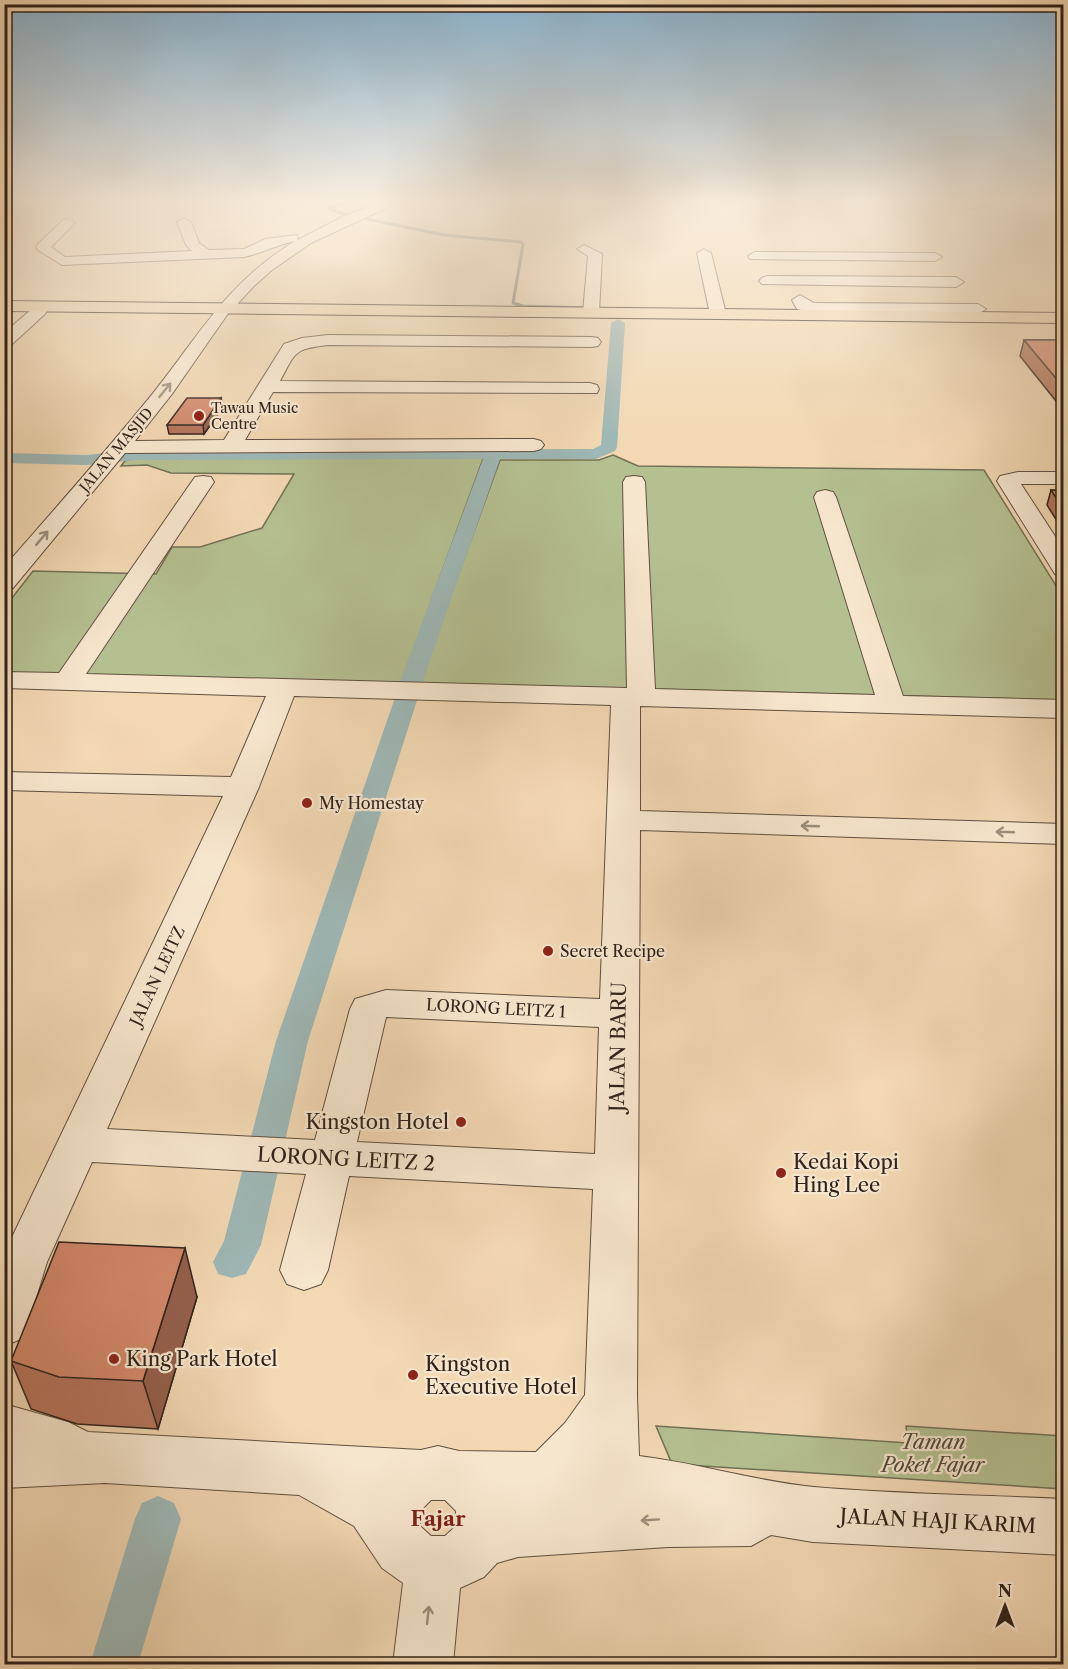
<svg xmlns="http://www.w3.org/2000/svg" width="1068" height="1669" viewBox="0 0 1068 1669" font-family="'Libre Caslon Text',serif">
<rect width="100%" height="100%" fill="#f2d8b3"/>
<filter id="stains"><feTurbulence type="fractalNoise" baseFrequency=".00333" numOctaves="4"/><feColorMatrix values="0 0 0 0 .2 0 0 0 0 .09 0 0 0 0 .02 0 0 0 .5 -.17"/></filter>
<radialGradient id="worn" r=".72"><stop offset=".6" stop-color="#630" stop-opacity="0"/><stop offset="1" stop-color="#630" stop-opacity=".3"/></radialGradient>
<!-- green -->
<path fill="#b5c091" stroke="#727156" stroke-width="1.5" d="M613 455 638 466 984 470 1063 597V700L419 683 500 460H599Z
M484 456 401 684 5 673V607L33 571 156 574 172 547H200L262 528 294 474 171 473 147 465 121 466 125 461 137 457Z
M656 1426 908 1443 906 1426 1063 1436V1489L672 1464Z"/>
<g fill="none" stroke-linecap="round" stroke-linejoin="round">
<!-- stream -->
<path stroke="#727c78" stroke-width="3" d="M348 202 328 208 349 216
M367 219 444 235 521 242 523 244 513 303 523 306 621 309"/>
<!-- canal -->
<path fill="#9eb8b6" fill-rule="evenodd" d="M618 319 625 323 617 447 615 451 596 459H500L429 663 308 1041 261 1245 246 1274 232 1278 218 1274 213 1262 224 1241 276 1041 407 663 483 459 136 460 86 465 4 463V453L86 455 136 450 593 449 601 445 611 323Z
M158 1496 174 1503 181 1519 138 1664H90L135 1519 142 1503Z"/>
<!-- minor casing -->
<g stroke="#605041" stroke-width="2">
<path id="minor" d="M381 202H399L311 243 272 270 254 286 227 315 172 394 135 441 224 440 284 344 302 338 328 335 592 337 598 338 601 342 598 346 592 347 328 345C293 349 296 352 280 381L590 383 597 385 599 389 597 393 273 392 245 440 534 439 541 441 544 445 541 449 534 451 125 453 13 588 4 590V567C53 511 103 455 150 397 200 335 224 285 295 241 277 245 262 253 244 257L62 265 38 250 36 247 38 244 63 220 68 219 75 223 51 247 65 257 192 251 186 245 177 222 184 218 191 222 199 243 209 250 244 249 265 239 297 235 298 240 344 216Z
M967 202H992L990 205 970 209 964 205Z
M584 245 602 254 599 312 591 317 583 312 588 256 577 249Z
M704 249 711 253 726 314 718 319 710 314 697 253Z
M755 252 935 253 942 257 935 261 750 259 748 256Z
M767 276 956 277 964 282 956 287 762 284 759 281 762 278Z
M800 295 814 303 978 304 986 309 978 314 814 313 797 309 792 300Z
M39 306 47 311 45 314 10 346 4 347V333L33 308Z
M1018 472H1064V484H1021L1064 550V576L1055 574 997 481 1000 476Z
M203 476 211 477 214 482 86 674 627 688 623 482 626 477 634 476 642 477 645 482 655 689 875 695 814 497 817 492 825 490 833 492 836 497 903 696 1064 700V718L640 706V811L1064 824V844L640 830 637 1396 639 1456C698 1463 754 1481 814 1487 896 1494 980 1495 1064 1499V1555L813 1542 771 1535 751 1546 668 1547 518 1557 497 1563 484 1577 460 1588 453 1664H393L403 1583 382 1568 354 1526 299 1495 105 1483 4 1488V1404L68 1422 88 1432 421 1450 438 1446 459 1451 536 1452 565 1423 585 1395 593 1189 349 1176 328 1270 321 1284 304 1290 287 1284 280 1270 306 1174 92 1162 47 1262 28 1324 21 1339 4 1346V1254L223 796 4 790V772L231 777 266 696 4 688V672L59 673 195 477ZM294 696 611 705 600 999 386 990 355 999 350 1009 315 1140 107 1129 259 787ZM386 1017 599 1027 595 1154 357 1142ZM431 1500H445L456 1511V1526L445 1536H431L420 1526V1511Z"/>
</g>
<!-- highway casing -->
<g stroke="#30221b" stroke-width="2">
<path id="highway" d="M4 301 1064 313V323L4 311Z"/>
</g>
<!-- minor -->
<use href="#minor" fill="#f7e6ce" fill-rule="evenodd"/>
<!-- highway -->
<use href="#highway" fill="#f2d8b3" fill-rule="evenodd"/>
</g>
<!-- wall -->
<path fill="#b5755c" stroke="#30221b" stroke-width="1.5" d="M1024 340H1064V411L1020 356Z
M221 398 223 407 204 434H169L167 425Z
M1051 490 1064 491V529H1062L1047 505Z
M197 1297 158 1429 77 1424 31 1409 11 1361Z"/>
<!-- shaded-wall -->
<path fill="#945f4b" stroke="#30221b" stroke-width="1.5" d="M221 398 223 407 204 434 203 425Z
M185 1248 197 1297 158 1429 143 1381Z"/>
<!-- building -->
<path fill="#d3886b" stroke="#30221b" stroke-width="1.5" d="M1024 340H1064V388Z
M187 398H221L203 425H167Z
M1051 490 1064 491V510Z
M59 1242 185 1248 143 1381 59 1377 11 1361Z"/>
<!-- one-way arrows -->
<defs><path id="oneway-shaft" d="M-6 0H5M1.5-3L5.5 0L1.5 3" fill="none" stroke-width="1.6" stroke-linecap="round" stroke-linejoin="round" transform="scale(1.5)"/></defs>
<g stroke="#9d8e7d">
<use href="#oneway-shaft" transform="translate(165 390) rotate(-51)"/>
<use href="#oneway-shaft" transform="translate(42 538) rotate(-50)"/>
<use href="#oneway-shaft" transform="translate(810 826) rotate(-178)"/>
<use href="#oneway-shaft" transform="translate(1005 832) rotate(-178)"/>
<use href="#oneway-shaft" transform="translate(650 1520) rotate(176)"/>
<use href="#oneway-shaft" transform="translate(428 1615) rotate(-84)"/>
</g>
<!-- sky -->
<linearGradient id="sky" x2="0" y2="1"><stop stop-color="#8ab6d4"/><stop offset="0.46" stop-color="#f9eddd"/><stop offset="1" stop-color="#f9eddd" stop-opacity="0"/></linearGradient>
<rect width="1068" height="436" fill="url(#sky)"/>
<!-- markers -->
<g fill="#8f2418" stroke="#f7e6ce" stroke-width="2">
<circle cx="199" cy="416" r="6"/>
<circle cx="307" cy="803" r="6"/>
<circle cx="548" cy="951" r="6"/>
<circle cx="461" cy="1122" r="6"/>
<circle cx="781" cy="1173" r="6"/>
<circle cx="114" cy="1359" r="6"/>
<circle cx="413" cy="1375" r="6"/>
</g>
<g text-anchor="middle" stroke-width="4.5" stroke-linejoin="round" paint-order="stroke">
<!-- far-poi labels -->
<g font-size="14" fill="#30221b" stroke="#f7e6ce" text-anchor="start">
<text x="211" y="413">Tawau Music<tspan x="211" dy="16">Centre</tspan></text>
</g>
<!-- far-street labels -->
<g font-size="14" fill="#30221b" stroke="#f7e6ce">
<text transform="translate(116 450) rotate(-50)" y="5">JALAN MASJID</text>
</g>
<!-- poi labels -->
<g font-size="16" fill="#30221b" stroke="#f7e6ce" text-anchor="start">
<text x="319" y="809">My Homestay</text>
<text x="560" y="957">Secret Recipe</text>
</g>
<!-- street labels -->
<g font-size="16" fill="#30221b" stroke="#f7e6ce">
<text transform="translate(157 976) rotate(-65)" y="6">JALAN LEITZ</text>
<text transform="translate(496 1008) rotate(3)" y="6">LORONG LEITZ 1</text>
</g>
<!-- near-street labels -->
<g font-size="20" fill="#30221b" stroke="#f7e6ce">
<text transform="translate(618 1047) rotate(-89)" y="7">JALAN BARU</text>
<text transform="translate(346 1159) rotate(3)" y="7">LORONG LEITZ 2</text>
<text transform="translate(938 1521) rotate(3)" y="7">JALAN HAJI KARIM</text>
</g>
<!-- near-poi labels -->
<g font-size="20" fill="#30221b" stroke="#f7e6ce" text-anchor="start">
<text x="449" y="1129" text-anchor="end">Kingston Hotel</text>
<text x="793" y="1169">Kedai Kopi<tspan x="793" dy="23">Hing Lee</tspan></text>
<text x="126" y="1366">King Park Hotel</text>
<text x="425" y="1371">Kingston<tspan x="425" dy="23">Executive Hotel</tspan></text>
</g>
<!-- near-park labels -->
<g font-size="20" font-style="italic" fill="#514a38" stroke="#f7e6ce">
<text x="933" y="1449">Taman<tspan x="933" dy="23">Poket Fajar</tspan></text>
</g>
<!-- near-neighbourhood labels -->
<g font-size="21" font-weight="bold" fill="#7a1f14" stroke="#f7e6ce">
<text x="438" y="1526">Fajar</text>
</g>
</g>
<!-- margin -->
<rect width="1068" height="1669" fill="none" stroke="#f2d8b3" stroke-width="24"/>
<rect x="6" y="6" width="1056" height="1657" fill="none" stroke="#30221b" stroke-width="3"/>
<rect x="12" y="12" width="1044" height="1645" fill="none" stroke="#30221b" stroke-width="1.5"/>
<!-- north arrow -->
<g transform="translate(1005 1606)" stroke="#f7e6ce" stroke-width="4.5" paint-order="stroke">
<path d="M0-4.5L10 22L0 15L-10 22Z" fill="#30221b"/>
<text y="-9" font-size="16" font-weight="bold" text-anchor="middle" fill="#30221b">N</text>
</g>
<rect width="100%" height="100%" filter="url(#stains)"/>
<rect width="100%" height="100%" fill="url(#worn)"/>
</svg>
